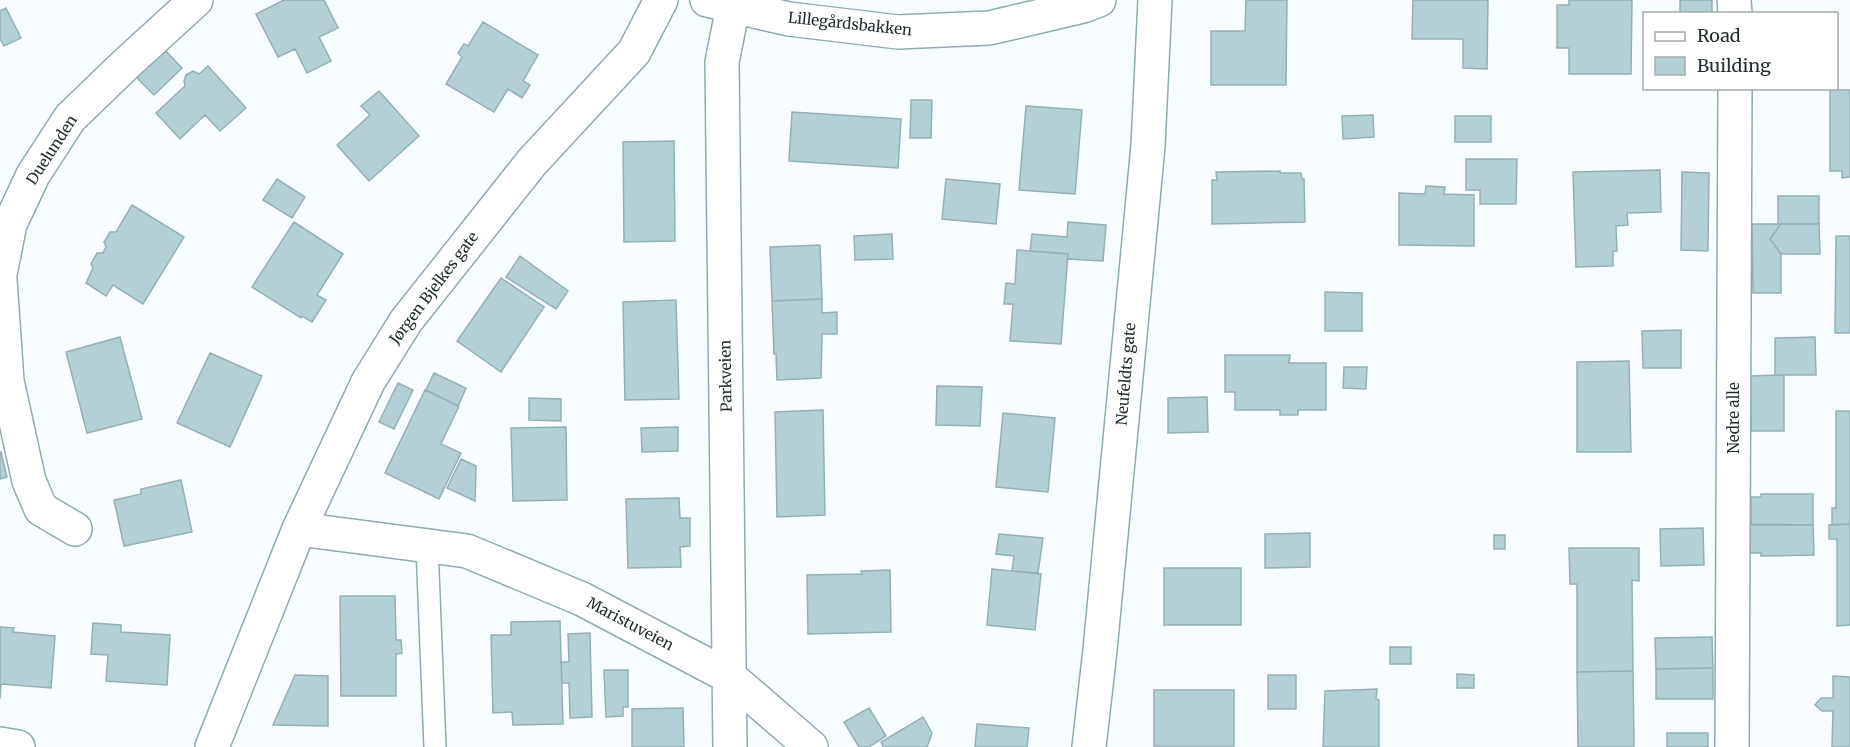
<svg xmlns="http://www.w3.org/2000/svg" width="1850" height="747" viewBox="0 0 1850 747" font-family="Merriweather,serif">
<rect width="100%" height="100%" fill="#f7fdfe"/>
<!-- building -->
<path fill="#b3d0d5" stroke="#94b0b5" stroke-width="1.5" d="M284 0H324L338 28 319 37 331 61 307 73 295 49 278 57 256 14Z
M1246 0H1287L1286 85H1211V31H1245Z
M1413 0H1488L1487 69 1463 68V39H1412Z
M1569 0H1632L1631 74H1569V48H1557V5H1569Z
M1680 0H1712V14H1680Z
M6 8 21 38 4 46 0 39V11Z
M483 22 538 55 523 81 530 85 522 98 508 89 494 112 446 84 462 57 458 53 464 44 468 46Z
M164 49 182 68 154 95 135 76Z
M208 66 246 108 220 131 205 115 180 139 156 113 185 86 184 81 186 75 193 71 199 74Z
M1830 90H1850V177L1842 178V171H1830Z
M379 91 419 136 369 181 337 145 370 115 361 106Z
M911 100H932L931 138H910Z
M1026 106 1082 110 1075 194 1019 190Z
M792 112 901 119 898 168 789 161Z
M1373 115 1374 137 1343 139 1342 116Z
M1455 116H1491V142H1455Z
M674 141 675 241 624 242 623 142Z
M1466 159H1517L1516 204H1480V190H1466Z
M1660 170 1661 212 1627 213 1628 225 1616 226 1617 251H1613V266L1576 267 1573 172Z
M1280 171V173H1301L1302 179H1304L1305 222 1212 224V180H1217L1216 172Z
M1682 172 1709 173 1708 251 1681 250Z
M277 179 305 197 292 218 263 200Z
M946 179 1000 184 996 224 942 219Z
M1426 186 1445 187 1444 194 1474 195V246L1399 245V193L1425 194Z
M1778 196H1819V224H1778Z
M132 205 184 237 143 304 113 285 106 296 86 283 93 268 91 264 97 253H103L106 247 104 242 110 232H116Z
M294 222 343 254 317 295 326 300 312 322 302 316 301 318 252 287Z
M1068 222 1106 225 1103 261 1068 259V254L1030 251 1032 234 1067 237Z
M1752 224H1781L1770 239 1781 254V293H1753Z
M1781 224H1819L1820 254H1781L1770 239Z
M892 234 893 259 855 260 854 236Z
M1836 236H1850V333H1835Z
M820 245 822 299 772 301 770 247Z
M1017 250 1068 254 1061 344 1010 341 1013 304H1004L1006 283 1015 284Z
M520 256 568 291 556 309 506 277Z
M501 278 544 307 501 372 457 341Z
M1325 292 1362 293V331H1325Z
M822 299V313L837 312V334H822L821 378 777 380 776 354H774L772 301Z
M676 300 679 399 625 400 623 302Z
M1681 330V368H1643L1642 331Z
M120 337 142 419 87 433 66 352Z
M1815 337 1816 375H1775V338Z
M210 353 262 376 230 447 177 423Z
M1225 355H1290L1289 363H1326V410H1298V415H1280V410H1235V392H1225Z
M1629 361 1631 452H1577V362Z
M1344 367H1367L1366 389 1343 388Z
M434 373 466 388 458 406 426 390Z
M1784 375V431H1751L1750 376Z
M398 383 413 390 394 429 379 422Z
M937 386 982 387 980 426 936 425Z
M425 390 459 406 441 444 461 453 439 499 385 473Z
M1207 397 1208 432 1168 433V398Z
M529 398 561 399V421L529 420Z
M823 410 825 515 777 517 775 412Z
M1836 411H1850V524L1832 525V508H1836Z
M1003 413 1055 418 1048 492 996 487Z
M566 427 567 500 513 501 511 428Z
M678 427V451L642 452 641 428Z
M1 452 7 477 0 479V453Z
M461 459 476 466 475 501 447 488Z
M181 480 192 532 124 546 114 500 141 494V489Z
M1761 494H1813V525L1751 524V497H1761Z
M679 498 680 518H690V546L680 547 681 567 628 568 626 499Z
M1850 524V625L1837 626V539H1829V525Z
M1750 525H1813L1814 555 1761 556V553H1750Z
M1703 528 1704 565 1661 566 1660 529Z
M1310 533V567L1265 568V534Z
M999 534 1043 538 1038 573 1012 571 1014 556 996 554Z
M1494 535H1505V549H1494Z
M1569 548H1639V581L1632 580 1633 671 1577 672V584H1570Z
M1164 568H1241V625H1164Z
M992 569 1041 574 1035 630 987 625Z
M890 570 891 632 808 634 807 575 862 574 861 571Z
M340 596H395L396 640H401L402 653 396 654V696H341Z
M560 621 563 724 513 725 512 712 493 713 491 635H511V622Z
M93 623 121 625V632L170 635 167 685 106 681 108 655 91 654Z
M0 627 14 628 13 632 55 636 51 688 1 684 0 699Z
M590 633 592 717 570 718 569 683H562L561 662H569L568 634Z
M1712 637 1713 668 1656 669 1655 638Z
M1390 647H1411V664H1390Z
M1713 668V699H1656V669Z
M604 670H628V707H623V716L606 717Z
M1633 671 1634 747H1578L1577 672Z
M1457 674 1474 675V688H1457Z
M295 675 328 676V726L273 725Z
M1268 675H1296V709H1268Z
M1833 676 1850 677V747H1832L1833 711H1822L1815 705 1821 698H1833Z
M1377 689 1376 699 1379 700V747H1323L1325 691Z
M1154 690H1234V746H1154Z
M683 708 684 747H632V709Z
M869 708 886 736 869 747H859L844 722Z
M923 717 932 733 927 747H883L881 742Z
M977 724 1029 728 1027 747H975Z
M1667 733H1708V747H1667Z"/>
<g fill="none" stroke-linecap="round" stroke-linejoin="round">
<!-- lane casing -->
<g stroke="#8fabb0" stroke-width="24">
<path id="lane" d="M427 546 435 747"/>
</g>
<!-- street casing -->
<g stroke="#8fabb0" stroke-width="36">
<path id="street" d="M1734 0 1735 14
M0 274 10 224 33 175 70 118 126 64 196 0
M0 280 7 381 29 481 41 509 75 529
M299 529 467 551 582 599 730 677 811 747
M0 744 18 747
M212 747 299 529 368 382 406 321 532 162 634 52 661 0
M730 747 722 62 733 7
M1089 747 1100 650 1148 146 1155 0
M1732 747 1735 88"/>
</g>
<!-- secondary casing -->
<g stroke="#8fabb0" stroke-width="36">
<path id="secondary" d="M707 0 789 19 898 32 989 28 1083 6 1099 0"/>
</g>
<!-- lane -->
<use href="#lane" stroke="#fff" stroke-width="21"/>
<!-- street -->
<use href="#street" stroke="#fff" stroke-width="33"/>
<!-- secondary -->
<use href="#secondary" stroke="#fff" stroke-width="33"/>
</g>
<g text-anchor="middle" stroke-width="5" stroke-linejoin="round" paint-order="stroke">
<!-- street labels -->
<g font-size="15" fill="#1f2b2d" stroke="#fff">
<text transform="translate(850 24) rotate(6)" y="5">Lillegårdsbakken</text>
<text transform="translate(52 150) rotate(-57)" y="5">Duelunden</text>
<text transform="translate(434 288) rotate(-53)" y="5">Jørgen Bjelkes gate</text>
<text transform="translate(1126 374) rotate(-85)" y="5">Neufeldts gate</text>
<text transform="translate(726 376) rotate(-91)" y="5">Parkveien</text>
<text transform="translate(1734 418) rotate(-90)" y="5">Nedre alle</text>
<text transform="translate(630 624) rotate(28)" y="5">Maristuveien</text>
</g>
</g>
<!-- legend -->
<rect x="1643" y="12" width="195" height="78" fill="#ffffff" stroke="#a5aaab" stroke-width="1.5"/>
<rect x="1655" y="32" width="30" height="9" fill="#ffffff" stroke="#a5aaab" stroke-width="1.5"/>
<text x="1697" y="42" font-size="18" fill="#1f2b2d">Road</text>
<rect x="1655" y="57" width="30" height="18" fill="#b3d0d5" stroke="#a5aaab" stroke-width="1.5"/>
<text x="1697" y="72" font-size="18" fill="#1f2b2d">Building</text>
</svg>
